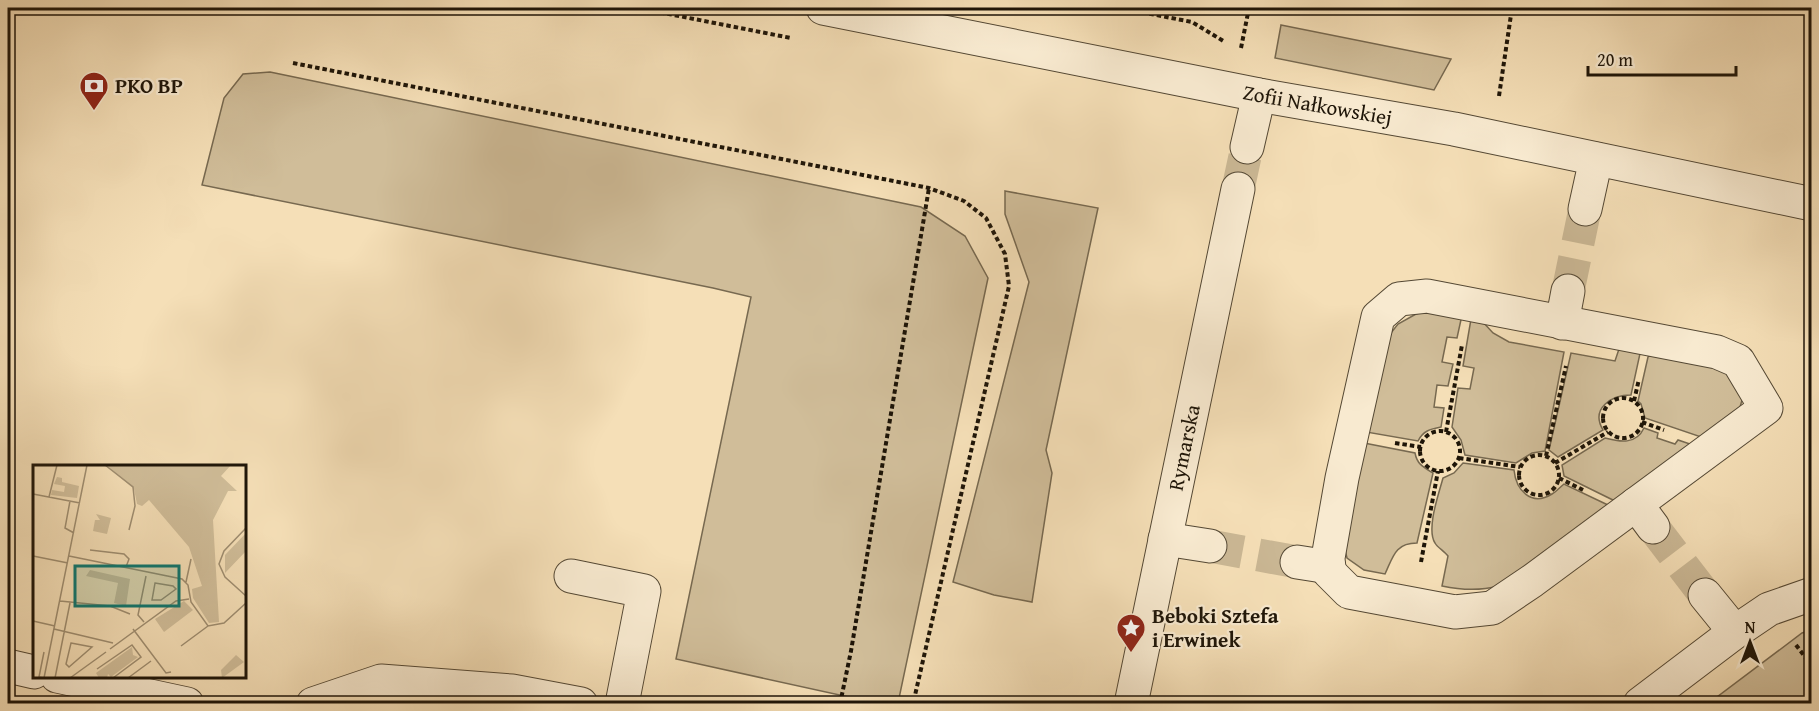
<svg xmlns="http://www.w3.org/2000/svg" width="1819" height="711" viewBox="0 0 1819 711" font-family="'Gentium Book Plus',serif">
<rect width="100%" height="100%" fill="#f5dfb7"/>
<filter id="stains"><feTurbulence type="fractalNoise" baseFrequency=".00333" numOctaves="4"/><feColorMatrix values="0 0 0 0 .2 0 0 0 0 .09 0 0 0 0 .02 0 0 0 .5 -.17"/></filter>
<radialGradient id="worn" r=".72"><stop offset=".6" stop-color="#630" stop-opacity="0"/><stop offset="1" stop-color="#630" stop-opacity=".3"/></radialGradient>
<!-- green -->
<path fill="#d0bd99" stroke="#776950" stroke-width="1.5" d="M1281 25 1451 59 1434 90 1275 58Z
M270 72 921 207 965 236 988 278 898 703H876L676 659 751 297 713 288 202 185 224 98 243 74Z
M1005 191 1098 208 1046 450 1052 473 1032 602 994 595 953 582 1029 282 1005 214Z
M1429 310 1462 315 1457 338 1447 337 1442 362 1453 364 1448 386 1437 385 1434 407 1444 408 1441 427C1430 429 1423 431 1418 441L1366 432 1387 338 1398 324 1416 314Z
M1471 319 1481 320 1493 333 1509 342 1564 352 1545 451 1532 453 1516 463 1465 455 1461 440 1452 427 1458 388 1470 389 1474 368 1463 366Z
M1620 346 1641 349 1631 395C1612 395 1590 408 1603 430L1558 457 1549 450 1571 353 1615 361Z
M1651 355 1718 362 1732 374 1743 397 1740 407 1701 437 1645 418 1641 404 1638 401 1648 357Z
M1644 428 1658 433 1657 438 1675 444 1678 440 1690 444 1617 502 1564 476 1562 465 1605 438C1620 442 1636 445 1644 428Z
M1364 443 1415 453C1417 464 1423 467 1433 473L1417 543C1395 543 1393 557 1385 574L1364 570 1347 558 1345 550Z
M1463 463 1514 470C1516 490 1531 507 1552 494 1556 492 1560 487 1564 484L1610 506 1498 586C1480 591 1461 590 1442 586L1448 556C1444 551 1437 547 1435 543 1426 529 1439 493 1443 478L1454 473Z
M1811 630V703H1709L1802 633Z"/>
<g fill="none" stroke-linecap="round" stroke-linejoin="round">
<!-- minor-tunnel -->
<path stroke="#cab794" stroke-width="33" stroke-dasharray="33 16" stroke-linecap="butt" d="M1238 189 1247 147
M1568 291 1585 209
M1653 527 1705 595
M1210 546 1297 562"/>
<!-- minor casing -->
<g stroke="#544834" stroke-width="35">
<g id="minor">
<path id="s1" d="M823 8 1259 95 1454 129 1812 204"/>
<path d="M1247 147 1259 95"/>
<path d="M1585 209 1596 159"/>
<path d="M1427 296 1717 352 1738 361 1766 408 1532 581 1492 608 1455 612 1349 592 1329 572 1328 558 1342 478 1378 317 1399 299Z"/>
<path d="M1562 323 1568 291"/>
<path d="M1636 504 1653 527"/>
<path d="M1165 539 1210 546"/>
<path d="M1297 562 1329 567"/>
<path d="M571 576 644 591 622 704"/>
<path d="M1705 595 1735 632"/>
<path d="M8 666 34 672"/>
<path d="M57 676 187 704"/>
<path d="M313 704 381 681 512 691 581 704"/>
<path id="s2" d="M1131 704 1238 189"/>
<path d="M1640 704 1735 632 1769 609 1812 594"/>
</g>
</g>
<!-- path -->
<path stroke="#1e1508" stroke-width="4" stroke-dasharray="4.5 3" stroke-linecap="butt" d="M638 8 791 38
M1120 8 1192 22 1225 42
M1241 48 1249 8
M293 63 929 188 964 201 986 218 1005 254 1009 286 913 704
M1499 96 1512 8
M1603 418a20 20 0 1 1 40 0a20 20 0 1 1-40 0Z
M1634 401 1639 379
M1642 422 1664 430
M1420 451a20 20 0 1 1 40 0a20 20 0 1 1-40 0Z
M1446 432 1462 345
M1395 443 1421 447
M1519 475a20 20 0 1 1 40 0a20 20 0 1 1-40 0Z
M1546 456 1566 366
M1459 458 1520 467
M1555 463 1608 432
M1559 478 1583 490
M1421 562 1438 471
M1796 645 1812 666
M840 704 851 651 929 188"/>
<!-- minor -->
<use href="#minor" stroke="#f8ead0" stroke-width="33"/>
</g>
<!-- icons -->
<defs>
<g id="bank-pin" transform="scale(1.5)"><path d="M0 17L-7.5 6A9.5 9.5 0 1 1 7.5 6Z" fill="#8f2418" stroke="#f8ead0"/><path d="M-6-4H6V4H-6ZM0-2.3a2.3 2.3 0 1 0 0 4.6a2.3 2.3 0 1 0 0-4.6Z" fill="#fff"/></g>
<g id="sight-pin" transform="scale(1.5)"><path d="M0 17L-7.5 6A9.5 9.5 0 1 1 7.5 6Z" fill="#8f2418" stroke="#f8ead0"/><path d="M0-6L1.8-2.2L6-1.7L2.9 1.2L3.7 5.4L0 3.3L-3.7 5.4L-2.9 1.2L-6-1.7L-1.8-2.2Z" fill="#fff"/></g>
</defs>
<g fill-rule="evenodd">
<use href="#bank-pin" x="94" y="86"/>
<use href="#sight-pin" x="1131" y="628"/>
</g>
<g text-anchor="middle" stroke-width="4.5" stroke-linejoin="round" paint-order="stroke">
<!-- poi labels -->
<g font-size="21" font-weight="bold" fill="#1e1508" stroke="#f8ead0" text-anchor="start">
<text x="115" y="93">PKO BP</text>
<text x="1152" y="623">Beboki Sztefa<tspan x="1152" dy="24">i Erwinek</tspan></text>
</g>
<!-- street labels -->
<g font-size="21" fill="#1e1508" stroke="#f8ead0">
<text dy="7" stroke="none"><textPath href="#s1" startOffset="504">Zofii Nałkowskiej</textPath></text>
<text dy="7" stroke="none"><textPath href="#s2" startOffset="262">Rymarska</textPath></text>
</g>
</g>
<!-- overview -->
<g transform="translate(33 465)">
<rect width="213" height="213" fill="#f5dfb7"/>
<path d="M73 0H198L188 11 204 26H195L180 55 186 157 176 158 160 133 159 124 169 121 156 82 116 35 109 41 104 39 101 24ZM24 12 29 13V17L46 21 44 33 18 30 19 25 31 27 32 21 21 19ZM63 49 78 53 74 69 60 66 62 55H67ZM213 68V86L192 108V90ZM57 105 97 114 93 141 81 138 85 118 53 111ZM151 136 160 145 131 167 122 154ZM99 182 100 190 105 192 78 212 75 209 74 213H66L63 208ZM203 190 211 197 189 213 188 205Z" fill="#d0bd99"/>
<path fill="none" stroke="#9f8e71" stroke-width="1.5" d="M72 0 100 22 102 41 96 65M0 29 47 38M16 32 24 0M37 36 32 63 41 68M213 63 191 86 186 99 192 112 213 131M57 85 91 89 96 94 93 102M0 91 35 98M36 91 149 114 155 120 158 137 175 161 191 158 213 138M153 117 158 94M122 118 140 121 143 124 128 135H119ZM27 136 77 141 97 149M0 156 22 161M111 157 105 150 113 111M21 164 80 178M100 164 133 208 138 207M38 178 59 182 36 202 33 199ZM148 181 175 161M77 184 143 136 156 134M11 187 6 212 11 213M64 204 99 180 108 192 80 213M11 213 54 0M22 213 37 138M37 213 73 187M95 213 118 196"/>
<path fill="#0f766e" fill-opacity="0.15" stroke="#0f766e" stroke-width="3" d="M42 101H146V141H42Z"/>
<rect width="213" height="213" fill="none" stroke="#1e1508" stroke-width="3"/>
</g>
<!-- margin -->
<rect width="1819" height="711" fill="none" stroke="#f5dfb7" stroke-width="30"/>
<rect x="9" y="9" width="1801" height="693" fill="none" stroke="#1e1508" stroke-width="3"/>
<rect x="15" y="15" width="1789" height="681" fill="none" stroke="#1e1508" stroke-width="1.5"/>
<!-- north arrow -->
<g transform="translate(1750 642)" stroke="#f8ead0" stroke-width="4.5" paint-order="stroke">
<path d="M0-4.5L10 22L0 15L-10 22Z" fill="#1e1508"/>
<text y="-9" font-size="16" font-weight="bold" text-anchor="middle" fill="#1e1508">N</text>
</g>
<!-- scale -->
<path d="M1588 66v9h148v-9" fill="none" stroke="#1e1508" stroke-width="3"/>
<text x="1597" y="66" font-size="18" fill="#1e1508" stroke="#f8ead0" stroke-width="4.5" paint-order="stroke">20 m</text>
<rect width="100%" height="100%" filter="url(#stains)"/>
<rect width="100%" height="100%" fill="url(#worn)"/>
</svg>
